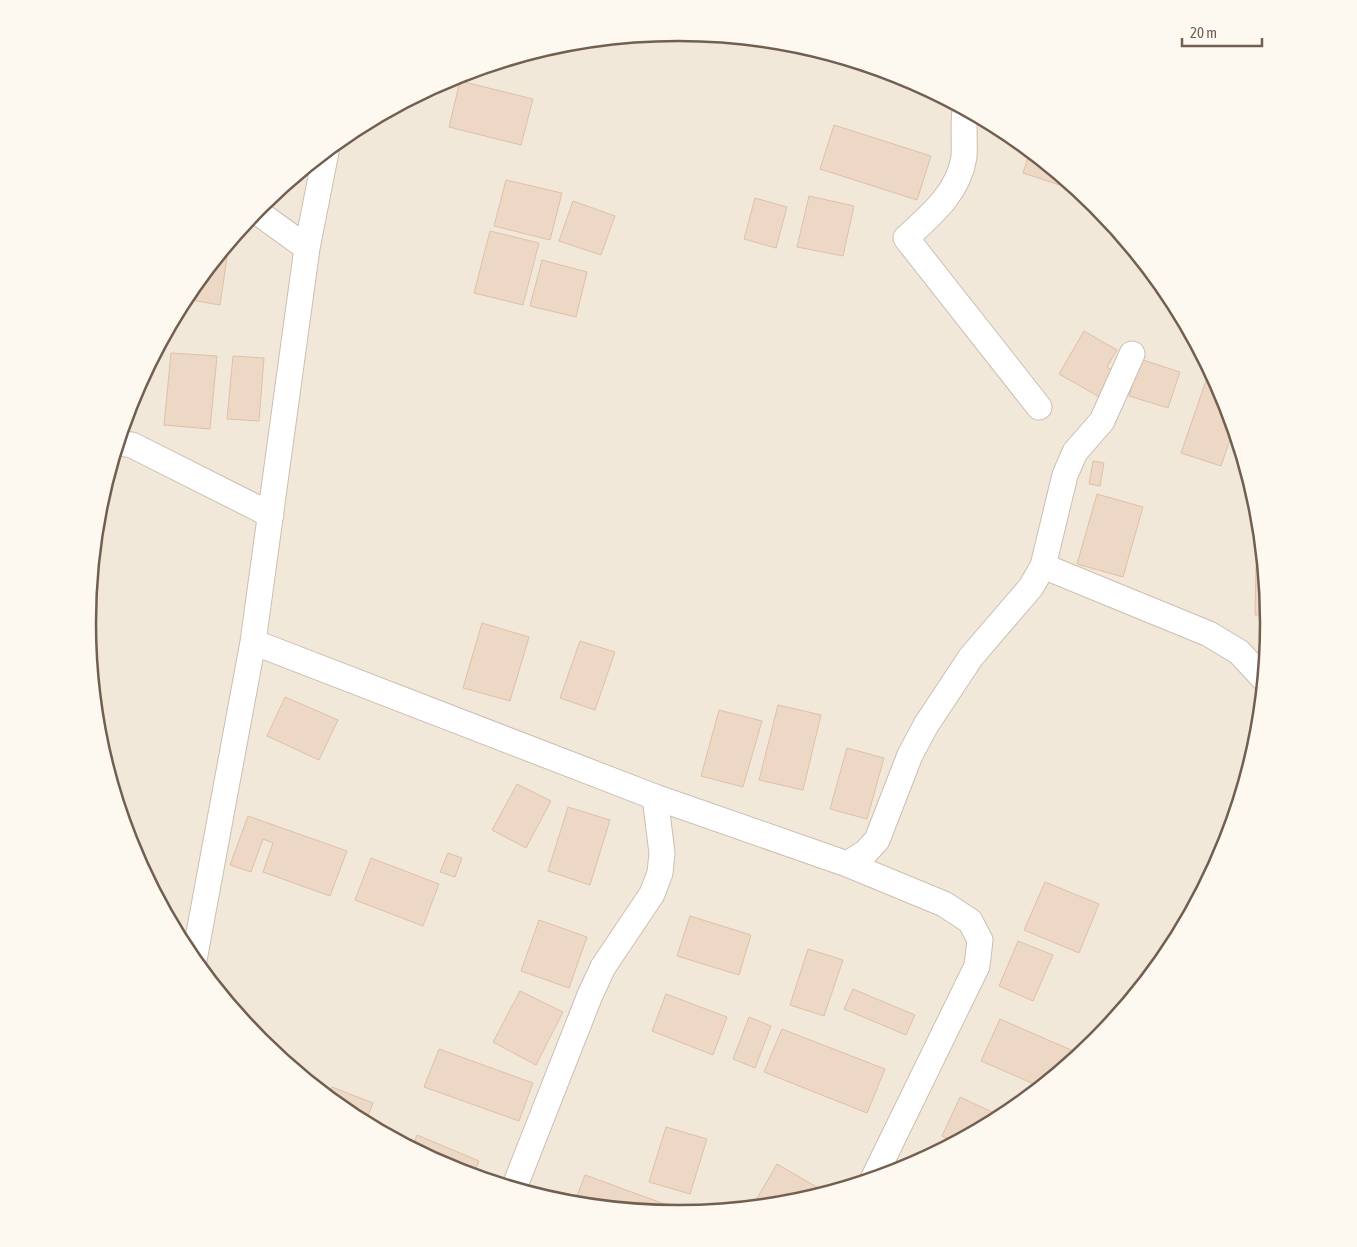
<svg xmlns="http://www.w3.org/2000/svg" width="1357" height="1247" viewBox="0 0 1357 1247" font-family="'Asap Condensed',sans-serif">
<rect width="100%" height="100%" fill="#faf5eb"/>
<!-- residential -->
<path fill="#f1e8da" d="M90 624a589 589 0 1 1 1178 0a589 589 0 1 1-1178 0Z"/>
<!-- building -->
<path fill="#edd8c5" stroke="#dec0a7" d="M460 81 533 99 521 145 449 127Z
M834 125 931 156 917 200 820 169Z
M1030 151 1078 191 1023 173Z
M506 180 562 193 550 240 494 226Z
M809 196 854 206 843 256 797 247Z
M755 198 787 207 776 248 744 239Z
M573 201 615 216 601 255 559 241Z
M490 231 539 243 523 305 474 293Z
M229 244 220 305 185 299 187 295Z
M542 260 587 272 576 317 530 306Z
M1084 331 1117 350 1107 367 1118 374 1103 399 1059 374Z
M171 353 217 356 210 429 164 425Z
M233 356 264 358 259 421 227 419Z
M1140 359 1180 372 1168 408 1129 396Z
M1209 372 1225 398 1234 428 1221 466 1181 453Z
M1093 461 1104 463 1100 486 1089 484Z
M1097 494 1143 507 1123 577 1077 564Z
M1257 518H1259L1269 615H1255Z
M482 623 529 637 510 701 463 688Z
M580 641 615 652 595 710 560 698Z
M285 697 338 720 319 760 267 736Z
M778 705 821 715 803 790 759 780Z
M719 710 762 721 743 787 701 776Z
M847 748 884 758 867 819 830 809Z
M517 784 551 801 526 848 492 830Z
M568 807 610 820 590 885 548 871Z
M248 816 347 851 330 896 263 872 273 843 263 839 251 872 230 865Z
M448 853 462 858 455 877 440 872Z
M371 858 439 884 423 926 355 900Z
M1045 882 1099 904 1079 953 1024 930Z
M690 916 751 935 739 975 677 956Z
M539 920 587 937 569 988 521 971Z
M1018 941 1053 955 1033 1001 999 986Z
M808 949 843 960 824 1016 790 1005Z
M853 989 915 1015 906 1035 844 1009Z
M520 991 563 1012 536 1065 493 1042Z
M666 994 727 1017 713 1055 652 1031Z
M749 1017 771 1026 755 1068 733 1059Z
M1000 1019 1078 1053 1075 1059 1041 1087 981 1061Z
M782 1029 885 1069 867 1113 764 1072Z
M439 1049 533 1083 519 1121 424 1087Z
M332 1087 373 1103 365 1123 350 1115 328 1096Z
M960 1097 1003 1117 955 1142 942 1136Z
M666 1127 707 1139 690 1194 649 1182Z
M417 1135 479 1161 473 1176 452 1169 412 1148Z
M935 1146 942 1149 930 1156Z
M777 1164 827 1193 794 1203 752 1207Z
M585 1175 670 1206 667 1213 574 1204Z"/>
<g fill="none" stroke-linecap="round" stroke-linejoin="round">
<!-- minor casing -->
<g stroke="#ccbeb1" stroke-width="27">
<path id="minor" d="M965 110C963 125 965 141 964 157 959 192 931 215 906 238L1039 407
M256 211 307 248
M119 443 132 445 271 515
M1043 566 1209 634 1239 652 1264 679
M253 642 655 797 847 864 944 904 970 921 980 940 977 966 873 1179
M847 864 865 853 877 840 910 755 926 725 971 657 1031 587 1043 566 1065 475 1075 452 1102 421 1132 354
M194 960 253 642 307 248 326 152
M514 1188 590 995 603 967 652 894 660 873 662 853 655 797"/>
</g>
<!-- minor -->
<use href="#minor" stroke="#fff" stroke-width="25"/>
</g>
<!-- crop -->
<path d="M0 0H1357V1247H0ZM96 623a582 582 0 1 1 1164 0a582 582 0 1 1-1164 0Z" fill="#fdf9f1" fill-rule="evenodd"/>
<path fill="none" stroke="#735f50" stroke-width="2.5" d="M96 623a582 582 0 1 1 1164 0a582 582 0 1 1-1164 0Z"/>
<!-- scale -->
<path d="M1182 38v8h80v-8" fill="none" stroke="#735f50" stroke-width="2.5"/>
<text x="1190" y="38" font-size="15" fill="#735f50" stroke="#fdf9f1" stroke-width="4" paint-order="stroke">20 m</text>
</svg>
